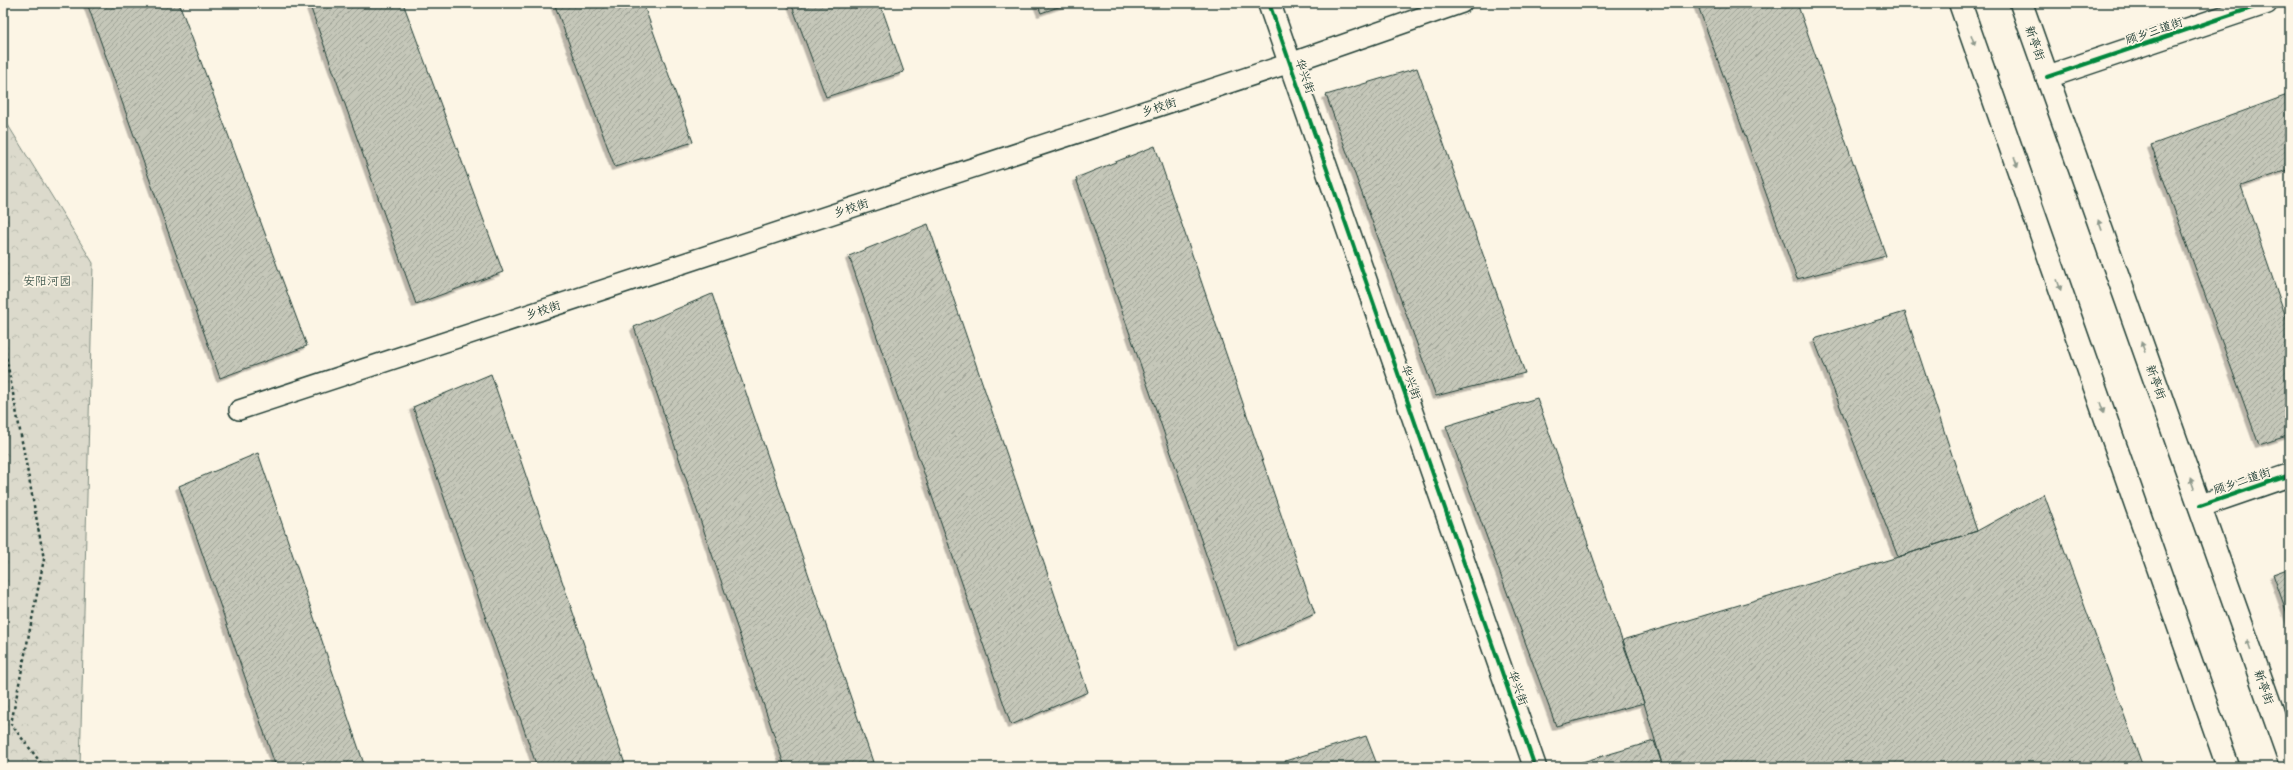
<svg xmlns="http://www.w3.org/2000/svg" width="2293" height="770" viewBox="0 0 2293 770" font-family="Pangolin,'LXGW WenKai TC',sans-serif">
<defs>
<pattern id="park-crowns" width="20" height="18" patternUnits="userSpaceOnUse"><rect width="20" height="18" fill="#dcdacc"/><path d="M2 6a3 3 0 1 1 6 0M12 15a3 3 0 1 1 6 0" fill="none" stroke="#bcbcb0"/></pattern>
<pattern id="building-hatch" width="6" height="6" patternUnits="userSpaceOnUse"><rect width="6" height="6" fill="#c5c7b9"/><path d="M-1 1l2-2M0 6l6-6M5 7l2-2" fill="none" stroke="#9fa397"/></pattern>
<filter id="shadow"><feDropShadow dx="-3.5" dy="3.5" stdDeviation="0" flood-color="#0004"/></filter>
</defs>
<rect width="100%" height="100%" fill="#fcf5e5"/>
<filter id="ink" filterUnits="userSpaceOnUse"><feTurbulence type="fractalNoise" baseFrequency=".025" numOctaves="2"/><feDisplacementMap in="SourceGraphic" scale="8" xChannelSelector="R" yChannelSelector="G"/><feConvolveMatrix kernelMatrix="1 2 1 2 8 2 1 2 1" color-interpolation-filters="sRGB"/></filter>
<g filter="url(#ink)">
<!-- park -->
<path fill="url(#park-crowns)" stroke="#7e8c80" d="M3 117 93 263 80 767H3Z"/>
<!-- building -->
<path fill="url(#building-hatch)" stroke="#1f3d34" filter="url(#shadow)" d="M87 3H179L307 346 220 378Z
M309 3H403L503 272 416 304Z
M554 3H643L693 142 615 167Z
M791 3H880L904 72 826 97Z
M1037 3H1070L1041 13Z
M1697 3H1797L1886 256 1797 279Z
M1417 68 1525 373 1436 396 1326 95Z
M2290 94V169L2241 186 2290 329V435L2259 445 2151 145Z
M1155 146 1315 614 1238 647 1076 178Z
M928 224 1088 692 1011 725 849 256Z
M712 294 873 762 861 767H785L634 327Z
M1905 312 1977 531 1898 557 1814 339Z
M491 374 626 767H537L413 407Z
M1537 398 1644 703 1556 726 1446 426Z
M258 453 365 767H276L179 486Z
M2044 494 2143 767H1663L1644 703 1623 640 1898 557 1977 531Z
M2290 568V622L2273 574Z
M1366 736 1378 767H1287L1285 761Z
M1654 741 1663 767H1565Z"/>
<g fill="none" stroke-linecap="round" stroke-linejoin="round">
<!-- lane casing -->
<g stroke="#1f3d34" stroke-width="22">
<path id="lane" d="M239 410 1290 63 1462 3"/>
</g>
<!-- street casing -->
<g stroke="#1f3d34" stroke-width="25">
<path id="street" d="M1269 3 1535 767
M2047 77 2266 3
M2200 506 2290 475"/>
</g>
<!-- secondary casing -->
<g stroke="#1f3d34" stroke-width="25">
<path id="secondary" d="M1960 3 2228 767
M2021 3 2290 761"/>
</g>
<!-- path -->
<path stroke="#1f3d34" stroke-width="2.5" stroke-dasharray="3 3" stroke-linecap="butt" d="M3 340 44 559 11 724 44 767"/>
<!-- lane -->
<use href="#lane" stroke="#fcf5e5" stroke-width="19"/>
<!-- street -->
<use href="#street" stroke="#fcf5e5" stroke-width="22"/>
<!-- secondary -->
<use href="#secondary" stroke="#fcf5e5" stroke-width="22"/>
<!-- cycleway casing -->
<g stroke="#fcf5e5" stroke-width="6">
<path id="cycleway" d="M1269 3 1535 767
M2047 77 2266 3
M2200 506 2290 475"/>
</g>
<!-- cycleway -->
<use href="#cycleway" stroke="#00873e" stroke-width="4"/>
</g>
<!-- one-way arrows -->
<defs><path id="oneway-solid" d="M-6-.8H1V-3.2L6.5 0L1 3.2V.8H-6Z"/></defs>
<g fill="#8e998c">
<use href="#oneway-solid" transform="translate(1973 40) rotate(71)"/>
<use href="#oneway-solid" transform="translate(2016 162) rotate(71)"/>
<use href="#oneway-solid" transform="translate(2100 225) rotate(-110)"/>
<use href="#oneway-solid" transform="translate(2059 285) rotate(71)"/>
<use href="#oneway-solid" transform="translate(2143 347) rotate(-110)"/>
<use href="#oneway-solid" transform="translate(2102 408) rotate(71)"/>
<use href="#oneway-solid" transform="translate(2192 483) rotate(-110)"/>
<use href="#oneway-solid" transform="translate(2249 645) rotate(-109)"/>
</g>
</g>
<g text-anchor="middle" stroke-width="3.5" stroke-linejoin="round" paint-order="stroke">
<!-- street labels -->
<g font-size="12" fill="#1f3d34" stroke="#fcf5e5">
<text transform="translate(2154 31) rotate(-19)" y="4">顾乡三道街</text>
<text transform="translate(2035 43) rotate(71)" y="4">新亭街</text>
<text transform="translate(1305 76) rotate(71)" y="4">华兴街</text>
<text transform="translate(1159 107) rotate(-18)" y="4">乡校街</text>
<text transform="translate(851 208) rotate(-18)" y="4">乡校街</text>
<text transform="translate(543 310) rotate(-18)" y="4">乡校街</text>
<text transform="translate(1411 382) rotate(71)" y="4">华兴街</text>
<text transform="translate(2156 382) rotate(70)" y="4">新亭街</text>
<text transform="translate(2242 481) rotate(-19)" y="4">顾乡二道街</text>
<text transform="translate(2264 687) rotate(71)" y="4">新亭街</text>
<text transform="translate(1518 688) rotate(71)" y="4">华兴街</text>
</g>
<!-- park labels -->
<g font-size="12" fill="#455c52" stroke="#fcf5e5">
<text x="47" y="285">安阳河园</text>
</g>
</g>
<!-- margin -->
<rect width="2293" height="770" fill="none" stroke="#fcf5e5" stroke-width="16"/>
<rect x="8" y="8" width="2277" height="754" fill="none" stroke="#1f3d34" stroke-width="1.5" filter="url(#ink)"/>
</svg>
